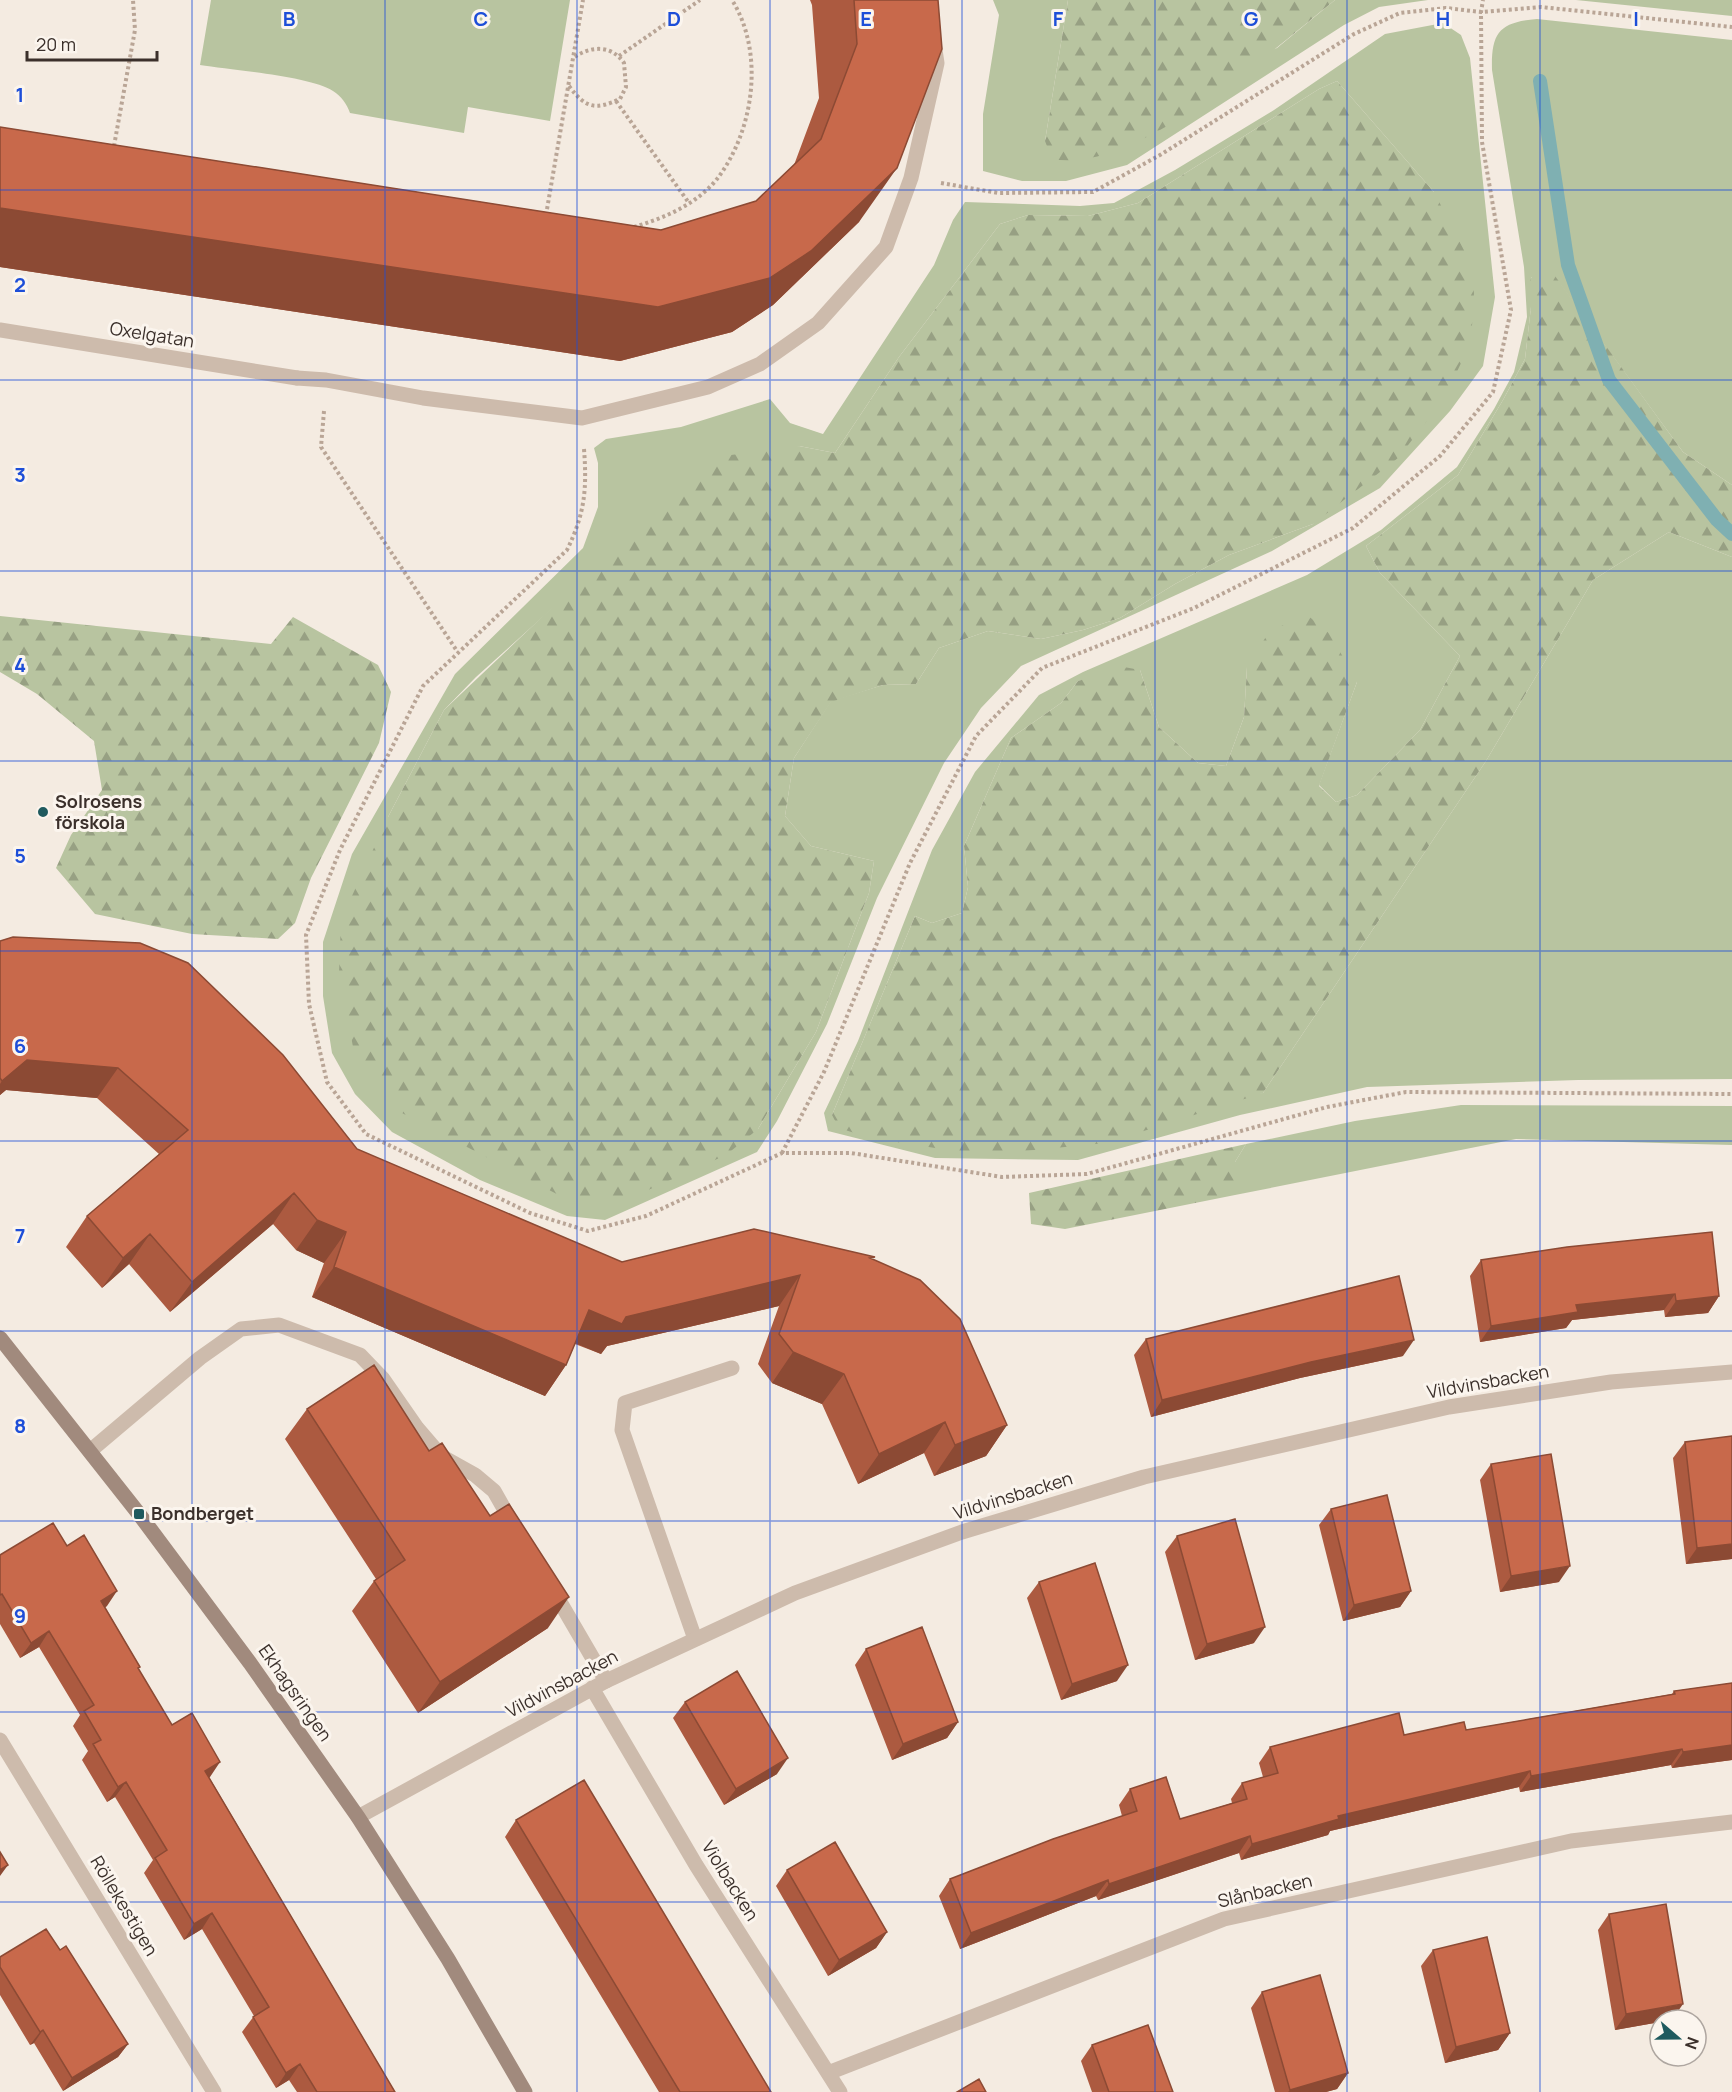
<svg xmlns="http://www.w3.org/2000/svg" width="1732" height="2092" viewBox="0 0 1732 2092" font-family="Manrope,sans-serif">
<defs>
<pattern id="forest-firs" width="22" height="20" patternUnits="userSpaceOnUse" patternTransform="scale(1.5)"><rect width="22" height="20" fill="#b8c4a0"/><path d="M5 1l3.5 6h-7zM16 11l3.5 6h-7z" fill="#97a083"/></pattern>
</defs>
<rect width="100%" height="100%" fill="#f4ebe1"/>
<!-- green -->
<path fill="#b8c4a0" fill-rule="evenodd" d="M211 0H570L550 121 468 107 464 133 350 113C347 104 341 96 333 91 310 76 231 70 200 65Z
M993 0H1068L1045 141 1277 48 1335 0H1428L1379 7 1344 25 1127 165 1066 181H1022L983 171V114L999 15Z
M1576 0H1732V16Z
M1537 19 1732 40V485L1683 452 1555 277H1531V307L1525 359 1503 400 1458 475 1366 546 1380 573 1460 656 1420 730 1357 795 1336 802 1319 785 1357 682 1247 667 1244 717 1226 766 1198 763 1159 727 1140 670 1078 681 1061 703 1011 738 964 846 968 887 962 913 932 923 915 916 832 1115 1263 1093 1486 761 1593 580 1669 532 1732 557V1079L1578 1080 1367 1087 1240 1115 1078 1160 935 1158 828 1131 824 1113 858 1041 932 850 975 772 1039 695 1083 672 1307 575 1381 530 1457 467 1494 409 1514 372 1527 317 1524 267 1492 70C1491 33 1499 22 1537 19Z
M1443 23 1461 35 1470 58 1495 297 1483 366 1450 411 1380 488 1272 551 1021 666 981 708 944 763 877 898 827 1024 777 1121 757 1152 605 1220 567 1216 480 1180 392 1132 355 1094 332 1053 323 996V942L352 854 455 674 583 548 598 507V463L594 448 606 439 681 427 770 399 790 423 823 434 934 265 953 220 965 202 1080 206 1114 203 1175 170 1274 110 1385 34ZM1337 81 1434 192 1313 524 1229 555 1175 584 1120 618 1083 630 1041 639 988 631 939 648 916 684 883 685 831 701 794 758 785 816 811 846 874 861 869 893 816 1032 758 1129 388 817 444 710 476 677 566 596 799 446 835 453 899 357 1000 224 1028 215 1088 216 1138 203 1319 89Z
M1461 1105 1732 1106V1145L1516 1139 1235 1195V1162L1246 1144 1355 1121Z"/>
<!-- forest -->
<path fill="url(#forest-firs)" d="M1068 0H1335C1271 51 1136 175 1052 159L1045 141Z
M1337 81 1434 192 1469 260 1474 293 1471 342 1444 399 1398 458 1313 524 1229 555 1175 584 1120 618 1083 630 1041 639 988 631 939 648 916 684 883 685 831 702 794 758 785 816 811 846 874 861 869 893 816 1032 758 1129 726 1155 628 1199 572 1202 402 1113 354 1052 339 974 341 920 388 817 444 710 674 492 731 455 799 446 835 453 899 357 1000 224 1028 215 1088 216 1138 203 1319 89Z
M1542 272 1555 276 1683 452 1732 485V557L1669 532 1593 580 1486 761 1263 1093 1106 1143 981 1155 870 1138 839 1128 832 1115 915 916 932 923 962 913 968 887 964 846 1011 738 1061 703 1078 681 1124 667 1140 670 1159 727 1198 763 1226 766 1244 717 1247 667 1269 632 1306 614 1330 634 1357 682 1319 786 1336 802 1357 795 1420 730 1460 656 1380 573 1366 546 1458 475 1503 400 1525 359 1531 307 1530 278Z
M0 616 271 644 293 617 378 665 391 692 379 743 311 878 295 923 278 939 192 934 95 914 56 868 71 835 102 790 94 741 37 694 0 672Z
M1246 1144 1235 1162V1195L1065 1229 1031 1224 1029 1193Z"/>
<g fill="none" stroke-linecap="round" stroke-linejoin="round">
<!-- stream -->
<path stroke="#7fb0b2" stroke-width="14" d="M1540 81 1568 265 1609 380 1717 520 1732 534"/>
<!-- path -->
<path stroke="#b9a596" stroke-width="4" stroke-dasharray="3 3" stroke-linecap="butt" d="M619 56 700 0
M569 86C586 109 596 110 620 99L626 87 624 63C611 44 590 46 573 58
M616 101 689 203
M114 146 135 30 133 0
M941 183 998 193 1093 192 1160 155 1354 34 1400 13 1446 8 1481 12 1541 7 1732 27
M546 215 583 0
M634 227C664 218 696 205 717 179 754 131 765 53 732 0
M324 411 321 447 457 651
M584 449C587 489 585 513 567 550L423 686 340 850 306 935 309 1004 327 1082 366 1134 530 1213 588 1231 646 1216 782 1153H851L1002 1177 1087 1174 1327 1107 1406 1092 1732 1094
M782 1153 824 1072 910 863 976 736 1042 668 1194 608 1353 528 1440 456 1493 392 1511 310 1482 142 1481 12 1483 0"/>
<!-- lane -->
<path stroke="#cdbbac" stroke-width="15" d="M297 378 326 380 423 398 582 418 708 387 760 364 818 323 886 247 911 178 937 63 934 43
M90 1451 200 1358 241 1329 279 1325 360 1355 383 1379 417 1428 441 1456 475 1475 494 1491 514 1526
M553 1590 606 1681
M695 1639 622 1430 625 1403 732 1368"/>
<!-- street -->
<path stroke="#cdbbac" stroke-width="15" d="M0 330 297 378
M592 1688 696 1865 840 2092
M0 1740 214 2092
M358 1817 606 1681 795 1593 962 1532 1144 1477 1449 1407 1611 1382 1732 1372
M828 2073 1224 1919 1571 1841 1732 1822"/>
<!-- secondary -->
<path stroke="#a18a7d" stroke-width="15" d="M0 1338 139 1514 250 1663 358 1817 448 1959 525 2092"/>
</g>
<!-- wall -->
<path fill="#ac5a40" d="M810 0H938L859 222 773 305 732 332 620 361 0 267V127L661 230 756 201 794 165 819 98 812 5Z
M0 941 357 1149 622 1262 873 1260 1007 1425 986 1456 934 1476 924 1453 858 1484 822 1404 772 1383 758 1364 779 1306 607 1346 601 1354 575 1344 566 1365 545 1396 312 1297 324 1263 296 1250 273 1224 170 1312 129 1264 102 1288 66 1247 87 1216 159 1154 97 1098 6 1090 0 1095Z
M1481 1260 1719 1296 1708 1313 1665 1317 1664 1310 1572 1320 1566 1328 1480 1342 1470 1276Z
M1146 1339 1403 1356 1300 1378 1151 1417 1134 1355Z
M307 1409 429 1451 490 1516 548 1628 418 1713 352 1611 374 1581 376 1579 285 1439Z
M1685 1442 1732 1559 1686 1564 1673 1458Z
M1491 1464 1559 1582 1500 1592 1480 1480Z
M1331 1509 1411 1591 1400 1607 1343 1621 1319 1525Z
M1177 1536 1254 1643 1195 1660 1165 1552Z
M67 1546 107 1606 105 1607 140 1667 138 1669 172 1725 209 1777 395 2092H297L289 2080 276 2088 242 2032 254 2016 202 1929 184 1940 144 1873 153 1860 115 1797 107 1802 82 1760 88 1751 73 1726 80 1715 39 1647 20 1658 0 1624V1555Z
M1039 1582 1117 1681 1061 1700 1027 1598Z
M866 1649 958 1722 947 1738 892 1760 855 1665Z
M1732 1683V1760L1672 1768 1671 1765 1520 1792 1519 1787 1330 1831 1328 1835 1241 1860 1239 1853 1098 1900 1096 1896 960 1949 939 1896 950 1879 1122 1816 1119 1805 1130 1789 1180 1819 1232 1803 1231 1799 1242 1783 1263 1777 1259 1763 1270 1747 1466 1730 1672 1694 1674 1691Z
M685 1702 777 1774 724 1805 673 1718Z
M516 1820 771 2092H659L505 1837Z
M787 1870 887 1932 876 1948 828 1976 776 1886Z
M1609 1914 1672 2020H1660V2022L1615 2030 1598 1930Z
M60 1950 128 2044 118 2057 63 2091 34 2043 30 2045 0 1995V1957Z
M1433 1950 1510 2033 1498 2050 1445 2063 1421 1966Z
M1262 1992 1348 2073 1337 2089 1326 2092H1275L1251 2008Z
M1092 2045 1173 2092H1092L1081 2061Z"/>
<!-- shaded-wall -->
<path fill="#8c4a34" d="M897 168 859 222 773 305 732 332 620 361 0 267V208L658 307Z
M27 1060 118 1068 97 1098 6 1090 0 1095V1084L2 1081Z
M294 1193 273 1224 170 1312 192 1282Z
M317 1220 346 1232 324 1263 296 1250Z
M150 1234 129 1264 102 1288 123 1258Z
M334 1267 566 1365 545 1396 312 1297Z
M800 1275 779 1306 607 1346 601 1354 568 1340 589 1310 626 1317Z
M1675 1294 1664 1310 1572 1320 1566 1328 1480 1342 1491 1326 1576 1305Z
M1719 1296 1708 1313 1665 1317 1676 1301Z
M1414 1340 1403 1356 1300 1378 1151 1417 1162 1400 1311 1362Z
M793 1352 844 1374 822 1404 772 1383Z
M945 1422 924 1453 858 1484 879 1454Z
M1007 1425 986 1456 934 1476 955 1445Z
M1732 1544V1559L1686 1564 1697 1548Z
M1570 1566 1559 1582 1500 1592 1511 1576Z
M117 1591 107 1606 91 1616 101 1601Z
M1411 1591 1400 1607 1343 1621 1354 1605Z
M569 1597 548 1628 418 1713 440 1682Z
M1265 1627 1254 1643 1195 1660 1207 1644Z
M49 1631 39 1647 20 1658 31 1643Z
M1128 1665 1117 1681 1061 1700 1072 1684Z
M958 1722 947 1738 892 1760 903 1744Z
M1732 1745V1760L1672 1768 1683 1752Z
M1682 1749 1671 1765 1520 1792 1531 1776Z
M788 1758 777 1774 724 1805 736 1789Z
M220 1762 210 1777 195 1786 205 1771Z
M1530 1771 1519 1787 1330 1831 1328 1835 1241 1860 1252 1844 1338 1816Z
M126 1782 115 1797 107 1802 118 1787Z
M1250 1836 1239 1853 1098 1900 1109 1884Z
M8 1865 0 1876V1870Z
M1108 1880 1096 1896 960 1949 971 1933Z
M212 1913 202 1929 184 1940 194 1924Z
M887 1932 876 1948 828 1976 839 1960Z
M1683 2004 1672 2020H1660V2022L1615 2030 1626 2014Z
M43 2030 34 2043 30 2045 40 2032Z
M1510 2033 1498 2050 1445 2063 1456 2047Z
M128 2044 118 2057 63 2091 72 2078Z
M300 2064 289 2080 276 2088 286 2073Z
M1348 2073 1337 2089 1326 2092H1288L1290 2090Z"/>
<!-- building -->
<path fill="#c8694b" stroke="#8c4a34" stroke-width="1.5" d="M854 0H938L942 49 897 168 811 251 770 278 658 307 0 208V127L661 230 756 201 821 139 857 44Z
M13 937 140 943 188 963 283 1055 357 1149 622 1262 754 1229 875 1257 870 1258 920 1280 960 1319 1007 1425 955 1445 945 1422 879 1454 844 1374 793 1352 779 1334 800 1275 626 1317 622 1324 589 1310 566 1365 334 1267 346 1232 317 1220 294 1193 192 1282 150 1234 123 1258 87 1216 188 1130 118 1068 27 1060 2 1081 0 1078V941Z
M1712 1232 1719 1296 1676 1301 1675 1294 1576 1305 1578 1312 1491 1326 1481 1260 1567 1247Z
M1399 1276 1414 1340 1311 1362 1162 1400 1146 1339Z
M374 1365 429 1451 442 1443 490 1516 509 1504 569 1597 440 1682 374 1581 405 1560 307 1409Z
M1732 1436V1544L1697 1548 1685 1442Z
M1551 1454 1570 1566 1511 1576 1491 1464Z
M1387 1495 1411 1591 1354 1605 1331 1509Z
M1235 1519 1265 1627 1207 1644 1177 1536Z
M53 1523 67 1546 84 1535 117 1591 101 1601 140 1667 138 1668 172 1725 192 1713 220 1762 205 1771 395 2092H317L300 2064 286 2073 253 2017 269 2007 212 1913 194 1924 155 1858 167 1850 126 1782 118 1787 93 1744 101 1740 84 1711 94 1705 49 1631 31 1643 2 1594 0 1595V1555Z
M1095 1563 1128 1665 1072 1684 1039 1582Z
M922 1627 958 1722 903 1744 866 1649Z
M737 1671 788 1758 736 1789 685 1702Z
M1732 1683V1745L1683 1752 1682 1749 1531 1776 1530 1771 1338 1816 1339 1819 1252 1844 1250 1836 1109 1884 1108 1880 971 1933 950 1879 1053 1839 1137 1811 1130 1789 1166 1777 1180 1819 1247 1799 1242 1783 1278 1773 1270 1747 1399 1713 1404 1735 1464 1722 1466 1730 1675 1694 1674 1691Z
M584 1780 771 2092H680L516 1820Z
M835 1842 887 1932 839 1960 787 1870Z
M0 1852 8 1865 0 1870Z
M1666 1904 1683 2004 1626 2014 1609 1914Z
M46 1929 60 1950 66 1946 128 2044 72 2078 43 2030 40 2032 0 1967V1957Z
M1487 1937 1510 2033 1456 2047 1433 1950Z
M1320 1975 1348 2073 1290 2090 1262 1992Z
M1148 2025 1173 2092H1109L1092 2045Z
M979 2079 986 2092H957Z"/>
<!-- grid -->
<path fill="none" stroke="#1d4ed8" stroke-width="1.5" stroke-opacity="0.55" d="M192 0V2092M385 0V2092M577 0V2092M770 0V2092M962 0V2092M1155 0V2092M1347 0V2092M1540 0V2092M0 190H1732M0 380H1732M0 571H1732M0 761H1732M0 951H1732M0 1141H1732M0 1331H1732M0 1521H1732M0 1712H1732M0 1902H1732"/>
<!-- markers -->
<g fill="#1f5a5e" stroke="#fbf5ee" stroke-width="2">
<circle cx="43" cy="812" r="6"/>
<rect x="133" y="1508" width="12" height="12" rx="3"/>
</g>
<g text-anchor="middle" stroke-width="6" stroke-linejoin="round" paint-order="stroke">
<!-- street labels -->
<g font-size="18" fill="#3b302b" stroke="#fbf5ee">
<text transform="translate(152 335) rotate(9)" y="6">Oxelgatan</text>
<text transform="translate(1488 1382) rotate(-10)" y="6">Vildvinsbacken</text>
<text transform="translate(1013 1496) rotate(-17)" y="6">Vildvinsbacken</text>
<text transform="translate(562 1684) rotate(-28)" y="6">Vildvinsbacken</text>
<text transform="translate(295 1693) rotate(55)" y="6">Ekhagsringen</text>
<text transform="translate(730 1881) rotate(58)" y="6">Violbacken</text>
<text transform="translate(1265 1891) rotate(-13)" y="6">Slånbacken</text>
<text transform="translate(124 1906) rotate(59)" y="6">Röllekestigen</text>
</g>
<!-- poi labels -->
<g font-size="18" font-weight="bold" fill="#3b302b" stroke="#fbf5ee" text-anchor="start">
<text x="55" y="808">Solrosens<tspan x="55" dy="21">förskola</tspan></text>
<text x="151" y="1520">Bondberget</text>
</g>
</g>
<g font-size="20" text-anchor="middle" font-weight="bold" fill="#1d4ed8" stroke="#fbf5ee" stroke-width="6" stroke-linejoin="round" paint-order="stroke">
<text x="289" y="26">B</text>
<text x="481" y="26">C</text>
<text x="674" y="26">D</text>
<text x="866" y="26">E</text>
<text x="1058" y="26">F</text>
<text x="1251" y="26">G</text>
<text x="1443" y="26">H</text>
<text x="1636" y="26">I</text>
<text x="20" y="102">1</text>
<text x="20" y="292">2</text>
<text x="20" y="482">3</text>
<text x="20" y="672">4</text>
<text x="20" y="863">5</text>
<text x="20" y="1053">6</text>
<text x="20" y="1243">7</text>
<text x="20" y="1433">8</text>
<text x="20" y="1623">9</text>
</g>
<!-- north arrow -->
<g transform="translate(1678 2038) rotate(110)"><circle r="28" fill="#fbf5ee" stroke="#aea6a0" stroke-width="1.5"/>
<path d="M0-4.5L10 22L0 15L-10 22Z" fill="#1f5a5e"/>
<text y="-9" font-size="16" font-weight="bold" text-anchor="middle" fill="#3b302b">N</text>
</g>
<!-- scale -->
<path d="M27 51v9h130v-9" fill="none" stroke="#3b302b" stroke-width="3"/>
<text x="36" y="51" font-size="18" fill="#3b302b" stroke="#fbf5ee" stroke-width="4.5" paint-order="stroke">20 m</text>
</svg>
